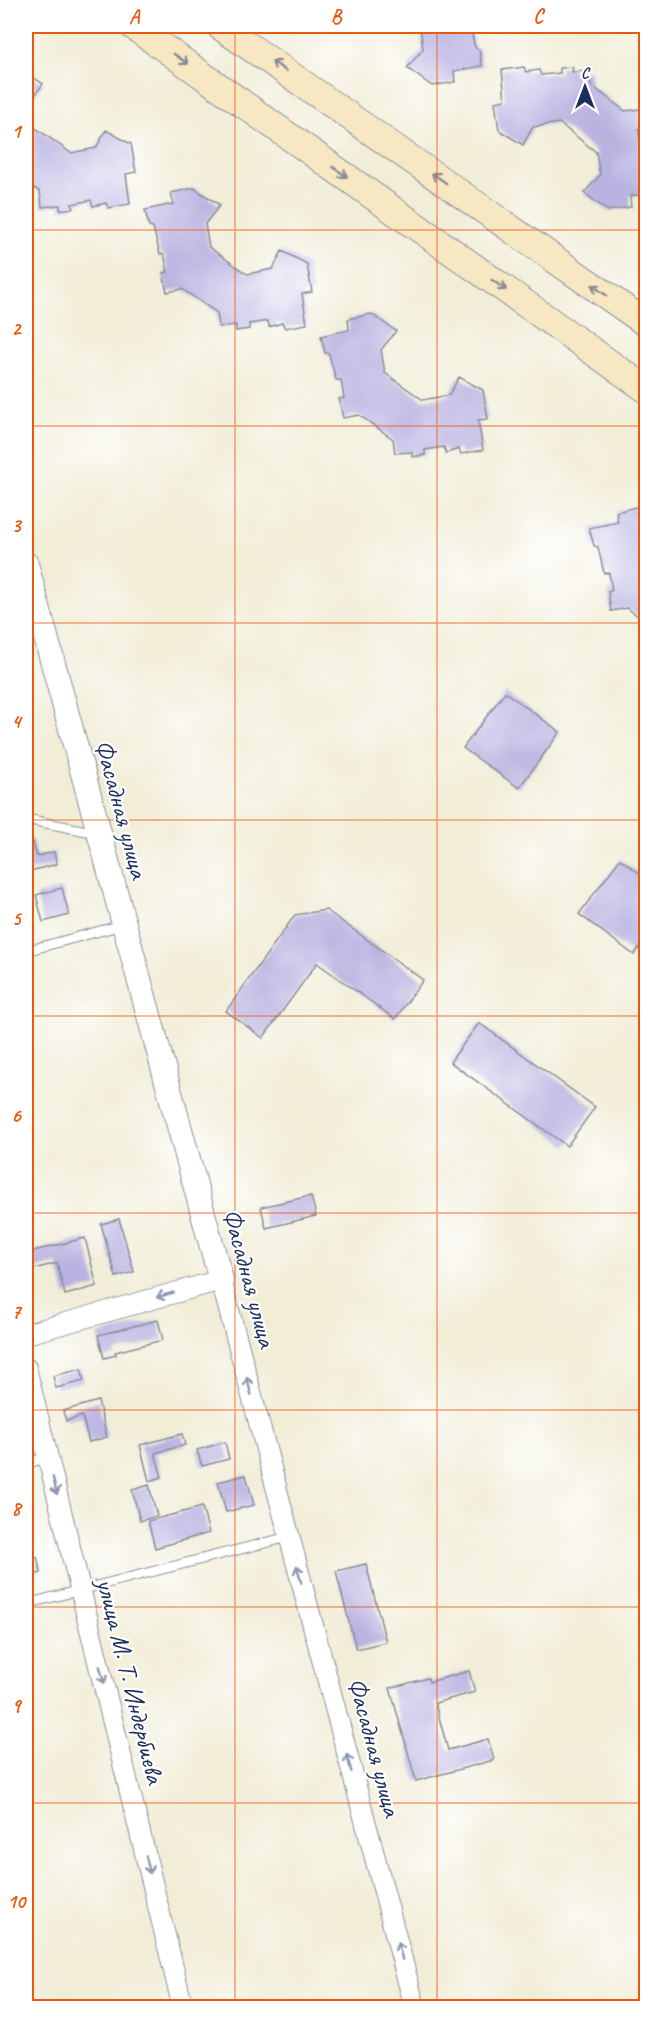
<svg xmlns="http://www.w3.org/2000/svg" width="672" height="2033" viewBox="0 0 672 2033" font-family="Caveat,sans-serif">
<rect width="100%" height="100%" fill="#fff"/>
<filter id="ink" filterUnits="userSpaceOnUse"><feTurbulence type="fractalNoise" baseFrequency=".0167" numOctaves="2"/><feDisplacementMap in="SourceGraphic" scale="12" xChannelSelector="R" yChannelSelector="G"/><feConvolveMatrix kernelMatrix="1 2 1 2 8 2 1 2 1" color-interpolation-filters="sRGB"/></filter>
<filter id="wash" filterUnits="userSpaceOnUse"><feTurbulence type="fractalNoise" baseFrequency=".008" numOctaves="4" result="noise"/><feDisplacementMap in="SourceGraphic" scale="24" xChannelSelector="R" yChannelSelector="G"/><feGaussianBlur stdDeviation="1.35" result="paint"/><feColorMatrix in="noise" values="0 0 0 0 0 0 0 0 0 0 0 0 0 0 0 0 0 1.4 0 .05"/><feComposite in="paint" operator="in"/></filter>
<g filter="url(#wash)">
<rect width="100%" height="100%" fill="#f1edd7"/>
<g id="blocks">
<!-- building -->
<path fill="#bab3e1" d="M420 26H470L475 48 479 49 482 66 454 71 455 82 432 86 407 68 423 49Z
M524 67 526 72 539 70 541 75 560 73V68L573 67 572 72 590 71 591 85 625 111 640 109 643 127 638 129 641 147H646V194L630 196 631 207 608 211 584 193 600 175 596 152 559 123 533 127 523 145 499 130 495 102 505 100 502 70Z
M26 72 43 84 28 104 33 126 71 153 96 148 106 130 131 144 136 172 126 174 130 204 108 208 106 203 93 206 91 200 72 204 73 208 60 210V205L42 207 40 192 26 182Z
M194 188 220 205 205 224 209 247 247 274 273 269 282 251 307 264 312 292 302 294 307 324 285 328 282 323 269 327 268 321 249 324V329L236 331V325L219 327 217 313 182 289 167 292 163 273 168 272 164 254H160L153 228 149 227 145 210 174 204 171 193Z
M371 314 396 331 381 350 385 373 423 400 449 395 459 377 483 390 488 419 478 420 483 450 461 454 459 449 446 453 444 447 425 450V455L412 457V452L395 453 393 439 359 415 343 418 339 399 344 398 341 380H336L329 354 325 353 321 336 349 330 348 319Z
M639 506 646 512V622L627 608 611 611 608 592 612 590 609 573H604L598 547 594 546 589 528 618 522 616 512Z
M505 692 560 732 519 788 463 748Z
M32 839 37 856 54 852 57 864 26 872V841Z
M620 859 646 878V938L634 955 579 914Z
M62 888 69 915 43 922 36 895Z
M326 910 423 980 395 1019 317 963 263 1038 226 1011 295 915Z
M479 1023 595 1107 567 1146 450 1062Z
M311 1196 316 1216 266 1228 261 1207Z
M119 1219 134 1272 116 1277 101 1224Z
M85 1238 97 1286 65 1295 57 1263 26 1271V1253Z
M158 1320 163 1340 115 1352 116 1355 104 1358 98 1335Z
M81 1369 84 1381 56 1388 53 1376Z
M98 1401 107 1437 89 1442 82 1416 66 1421 63 1411Z
M182 1434 185 1445 155 1453 162 1477 149 1481 140 1445Z
M225 1442 229 1459 202 1466 197 1450Z
M246 1475 254 1505 226 1512 218 1482Z
M149 1485 157 1516 140 1521 132 1490Z
M202 1507 209 1533 155 1548 148 1521Z
M37 1557 41 1573 26 1577V1560Z
M366 1564 386 1642 356 1649 336 1571Z
M469 1671 475 1692 435 1703 448 1750 488 1739 494 1760 416 1781 390 1688 428 1678 429 1682Z"/>
</g>
</g>
<g filter="url(#ink)">
<use href="#blocks" fill-opacity="0" stroke="#868e9a" stroke-width="1.5"/>
<g fill="none" stroke-linecap="round" stroke-linejoin="round">
<!-- service casing -->
<g stroke="#868e9a" stroke-width="11">
<path id="service" d="M26 819 97 833
M26 951 122 925
M26 1464 47 1457
M26 1604 288 1537"/>
</g>
<!-- minor casing -->
<g stroke="#868e9a" stroke-width="22">
<path id="minor" d="M26 1334 221 1280 415 2008
M26 1368 183 2008"/>
</g>
<!-- tertiary casing -->
<g stroke="#868e9a" stroke-width="26">
<path id="tertiary" d="M26 564 221 1280"/>
</g>
<!-- secondary casing -->
<g stroke="#868e9a" stroke-width="29">
<path id="secondary" d="M133 26 646 389
M220 26 646 323"/>
</g>
<!-- service -->
<use href="#service" stroke="#fff" stroke-width="9"/>
<!-- minor -->
<use href="#minor" stroke="#fff" stroke-width="20"/>
<!-- tertiary -->
<use href="#tertiary" stroke="#fff" stroke-width="24"/>
<!-- secondary -->
<use href="#secondary" stroke="#f7e8c3" stroke-width="27"/>
</g>
<!-- one-way arrows -->
<defs><path id="oneway-shaft" d="M-6 0H5M1.5-3L5.5 0L1.5 3" fill="none" stroke-width="1.6" stroke-linecap="round" stroke-linejoin="round" transform="scale(1.5)"/></defs>
<g stroke="#898c90">
<use href="#oneway-shaft" transform="translate(181 59) rotate(35)"/>
<use href="#oneway-shaft" transform="translate(279 66) rotate(-145)"/>
<use href="#oneway-shaft" transform="translate(340 172) rotate(35)"/>
<use href="#oneway-shaft" transform="translate(439 178) rotate(-145)"/>
<use href="#oneway-shaft" transform="translate(499 285) rotate(35)"/>
<use href="#oneway-shaft" transform="translate(599 290) rotate(-145)"/>
</g>
<g stroke="#8d97ae">
<use href="#oneway-shaft" transform="translate(165 1295) rotate(164)"/>
<use href="#oneway-shaft" transform="translate(249 1386) rotate(-105)"/>
<use href="#oneway-shaft" transform="translate(55 1486) rotate(76)"/>
<use href="#oneway-shaft" transform="translate(299 1574) rotate(-105)"/>
<use href="#oneway-shaft" transform="translate(102 1675) rotate(76)"/>
<use href="#oneway-shaft" transform="translate(349 1763) rotate(-105)"/>
<use href="#oneway-shaft" transform="translate(148 1865) rotate(76)"/>
<use href="#oneway-shaft" transform="translate(400 1951) rotate(-105)"/>
</g>
</g>
<!-- grid -->
<path fill="none" stroke="#e8590c" stroke-width="1.5" stroke-opacity="0.55" d="M235 26V2008M437 26V2008M26 230H646M26 426H646M26 623H646M26 820H646M26 1016H646M26 1213H646M26 1410H646M26 1607H646M26 1803H646"/>
<g text-anchor="middle" stroke-width="4.5" stroke-linejoin="round" paint-order="stroke">
<!-- street labels -->
<g font-size="26" fill="#1b2f5e" stroke="#fff">
<text transform="translate(122 809) rotate(75)" y="9">Фасадная улица</text>
<text transform="translate(250 1278) rotate(75)" y="9">Фасадная улица</text>
<text transform="translate(131 1681) rotate(76)" y="9">улица М. Т. Индербиева</text>
<text transform="translate(375 1747) rotate(75)" y="9">Фасадная улица</text>
</g>
</g>
<!-- margin -->
<rect width="672" height="2033" fill="none" stroke="#fff" stroke-width="66"/>
<!-- north arrow -->
<g transform="translate(585 87)" stroke="#ffffff" stroke-width="4.5" paint-order="stroke">
<path d="M0-4.5L10 22L0 15L-10 22Z" fill="#1b2f5e"/>
<text y="-9" font-size="16" font-weight="bold" text-anchor="middle" fill="#1b2f5e">С</text>
</g>
<rect x="33" y="33" width="606" height="1967" fill="none" stroke="#e8590c" stroke-width="2"/>
<g font-size="20" text-anchor="middle" font-weight="bold" fill="#e8590c">
<text x="134" y="23">A</text>
<text x="336" y="23">B</text>
<text x="538" y="23">C</text>
<text x="16" y="138">1</text>
<text x="16" y="335">2</text>
<text x="16" y="532">3</text>
<text x="16" y="728">4</text>
<text x="16" y="925">5</text>
<text x="16" y="1122">6</text>
<text x="16" y="1318">7</text>
<text x="16" y="1515">8</text>
<text x="16" y="1712">9</text>
<text x="16" y="1908">10</text>
</g>
</svg>
